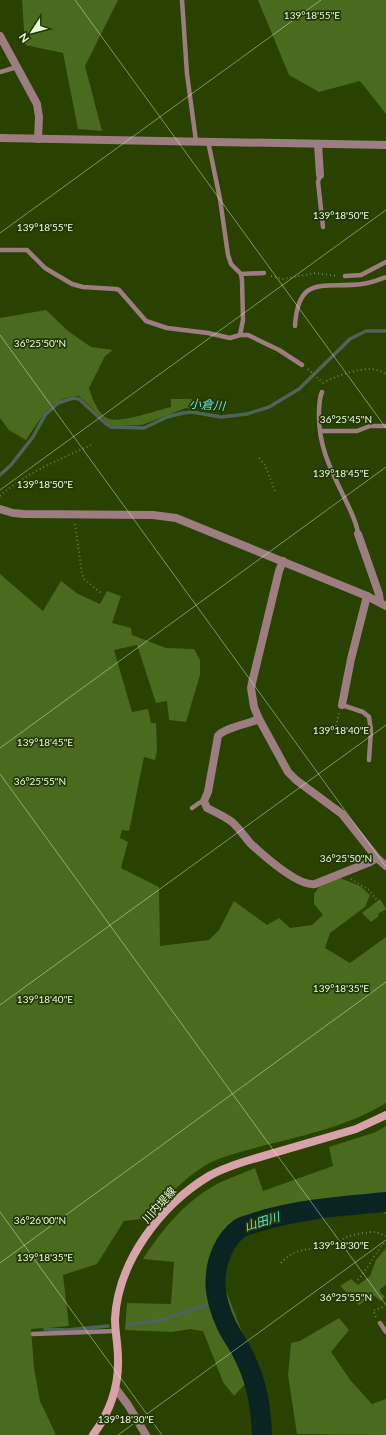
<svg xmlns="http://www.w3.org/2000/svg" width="386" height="1435" viewBox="0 0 386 1435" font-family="Lato,'Noto Sans JP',sans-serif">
<rect width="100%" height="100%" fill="#294200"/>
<!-- green -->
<path fill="#4a6a1d" d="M22 0H118L85 66 102 131 78 129 63 53 25 45Z
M258 0H386V114L360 81 319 92 289 75Z
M46 310 68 331 91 347 113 350 105 356 89 388C92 398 98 415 109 419 121 423 158 410 171 407V399H191L194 402 195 409 186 408 142 425 114 426 110 425 79 396C51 396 40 420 26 440L9 430 0 418V318Z
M0 574 43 611 61 581 78 594 100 604 107 591 121 596 112 623 131 628 132 635 166 648 194 649 200 660V675L186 722 169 720 167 701 156 703 137 645 114 650 132 712 148 709 151 723H156L157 750 155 760 144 757 129 831 122 830 120 838 128 842 121 868 159 887 160 946 209 940 219 930 234 901 267 925 279 918 290 928 312 925 323 915 314 904V894L321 884 340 878 360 886 370 895 365 907 330 933 325 948 350 963 386 937V1103C350 1125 307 1135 266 1145 249 1150 221 1156 206 1165 184 1178 165 1199 148 1218L124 1221 97 1264 63 1275 69 1326 31 1329 34 1368 40 1401 56 1435H0Z
M380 899 386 909 378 914 379 916 371 922 362 913Z
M386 1126V1214L381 1211 261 1226 244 1232 236 1239 222 1263 223 1283 249 1350 244 1367 246 1383 234 1396 223 1382 203 1331 190 1329 172 1332 125 1330 127 1303 171 1304 174 1262 143 1259C164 1227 187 1199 221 1182 232 1177 244 1173 255 1168L263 1191 333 1166 329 1147 376 1132Z
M386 1248V1285L380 1289V1292L385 1297 381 1301 373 1295 359 1305 340 1286 351 1279 358 1285 370 1276 376 1260Z
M339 1318 349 1330 331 1352 351 1381 372 1404 386 1399V1435L297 1434 288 1375 291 1343 300 1341Z"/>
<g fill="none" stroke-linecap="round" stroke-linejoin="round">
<!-- stream -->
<path stroke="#4d645a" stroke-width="3.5" d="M0 475 11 465 33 437 45 415 58 403 73 398 79 399 104 422 111 427 144 428 167 417 183 413 192 412 221 417 247 414 269 407 299 389 350 339 366 331H386
M128 1325 162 1320 218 1301
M45 1329 67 1330 108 1326"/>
<!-- river -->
<path stroke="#0a2423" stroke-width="20" d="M262 1435C261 1407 257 1382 244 1356 239 1345 231 1335 226 1324 215 1300 211 1277 222 1251 226 1242 232 1234 240 1228 245 1225 252 1224 257 1222 299 1209 343 1206 386 1202"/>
<!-- path -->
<path stroke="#677d46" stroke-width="2" stroke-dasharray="1 3" stroke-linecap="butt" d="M271 276 283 279 315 273 337 276
M308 369 323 383
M323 383C335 376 364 366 377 370 380 371 383 372 386 374
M259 458 265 465 275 491
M0 496C27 472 59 460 91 445
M75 524 82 573 84 579 101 593
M314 735 334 728 336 726 339 713
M351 879 369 890 379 903
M281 1263C296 1246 310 1251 330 1246 337 1244 342 1239 349 1236 356 1234 368 1232 374 1232 378 1232 382 1235 386 1236
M358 1280C368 1268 375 1253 386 1241
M376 1317 373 1311 386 1306"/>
<!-- service -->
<path stroke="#9e7d82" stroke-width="4.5" d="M182 0 187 74 196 141
M0 72 17 67
M208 141 220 199 228 255 231 264 241 274 242 280 243 320 240 335
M320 175 318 182 323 227
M0 250H27L45 268 72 284 83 287 116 289 119 290 146 321 167 328 208 333 230 338 240 335H248L279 350 302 365
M241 274 264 273
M345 276 361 275 386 262
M295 326C298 273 325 289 362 284 370 283 378 280 386 277
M322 392C319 399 319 405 319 413 318 446 331 470 345 499 350 510 357 522 358 534
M320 431H357L370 426H386
M342 705 363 712 369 717 371 730 369 760
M192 808 199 803 204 801
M380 1323 386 1332
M33 1334 116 1331"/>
<!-- minor -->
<path stroke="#9e7d82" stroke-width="8" d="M0 36 37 104 39 117 38 139
M318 144 320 175
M358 534 379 594 380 602
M283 561 279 571 252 683 251 688 254 707 259 719 288 772 296 780 342 814 377 858 386 866
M342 705 351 659 367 596
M259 719C248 724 224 728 218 736L208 792 204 801 207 808C215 812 224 816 232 822 239 828 244 836 250 843 263 855 298 887 315 884L370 862 377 858
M116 1389 128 1405 146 1435"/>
<!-- tertiary -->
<path stroke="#9e7d82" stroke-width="8" d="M0 138 386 145
M0 509 13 513 24 514 153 515 176 518 367 596 386 606"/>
<!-- secondary -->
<path stroke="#d7a2aa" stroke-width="8" d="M93 1435C110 1412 119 1387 118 1358 118 1345 115 1332 115 1319 118 1261 161 1205 209 1176 219 1170 231 1166 243 1162L356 1129 386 1115"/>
</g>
<!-- ticks -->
<path fill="none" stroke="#eafbda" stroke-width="1" stroke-opacity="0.45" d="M75 0 386 428M0 233 321 0M0 335 386 867M0 490 386 210M0 748 386 467M0 774 386 1305M0 1005 386 725M0 1212 162 1435M0 1263 386 982M118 1435 386 1240"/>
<g text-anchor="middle" stroke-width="3.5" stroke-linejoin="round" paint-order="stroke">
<!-- street labels -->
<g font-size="11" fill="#eafbda" stroke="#233606">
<text transform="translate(159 1205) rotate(-48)" y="4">川内堤線</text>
</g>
<!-- water labels -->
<g font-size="12" font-style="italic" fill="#60e2da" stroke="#233606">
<text transform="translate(207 405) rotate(4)" y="4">小倉川</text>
<text transform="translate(262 1222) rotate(-17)" y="4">山田川</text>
</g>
</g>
<g font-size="10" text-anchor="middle" fill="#eafbda" stroke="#233606" stroke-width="3.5" stroke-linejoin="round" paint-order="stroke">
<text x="312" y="19">139°18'55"E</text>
<text x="341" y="219">139°18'50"E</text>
<text x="45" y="231">139°18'55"E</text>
<text x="40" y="347">36°25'50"N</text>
<text x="346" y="423">36°25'45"N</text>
<text x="341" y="477">139°18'45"E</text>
<text x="45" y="488">139°18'50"E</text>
<text x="341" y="734">139°18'40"E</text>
<text x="45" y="746">139°18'45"E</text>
<text x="40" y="785">36°25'55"N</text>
<text x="346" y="862">36°25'50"N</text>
<text x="341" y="992">139°18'35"E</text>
<text x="45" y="1003">139°18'40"E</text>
<text x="40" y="1224">36°26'00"N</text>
<text x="341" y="1249">139°18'30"E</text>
<text x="45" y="1261">139°18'35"E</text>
<text x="346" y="1301">36°25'55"N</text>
<text x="126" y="1423">139°18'30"E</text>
</g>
<!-- north arrow -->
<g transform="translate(32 32) rotate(234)" stroke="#233606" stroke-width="3" paint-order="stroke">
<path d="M0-3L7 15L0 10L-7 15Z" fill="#eafbda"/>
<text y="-6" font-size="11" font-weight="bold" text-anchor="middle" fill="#eafbda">N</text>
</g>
</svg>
